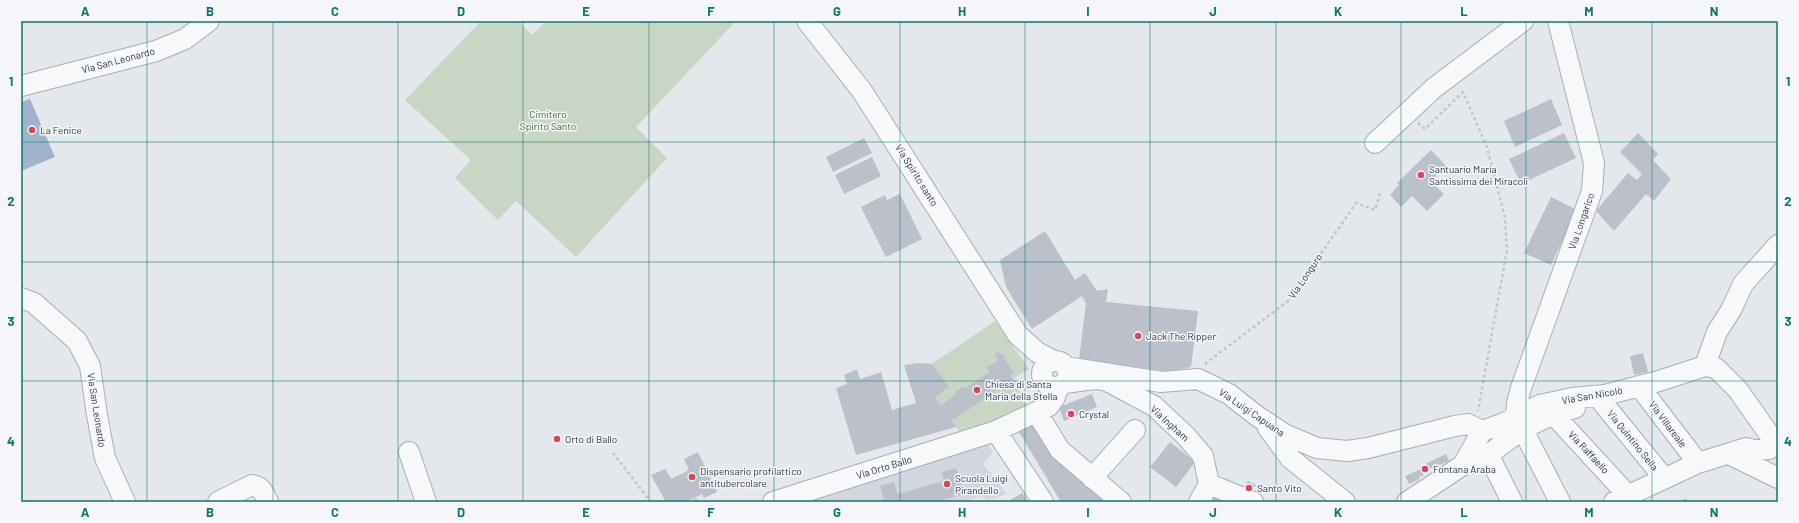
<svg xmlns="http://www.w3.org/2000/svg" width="1799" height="523" viewBox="0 0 1799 523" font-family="Barlow,sans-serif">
<rect width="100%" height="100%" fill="#e4e7ec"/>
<!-- built -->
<path fill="#d2d6de" d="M987 443 993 452 983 464 1007 494 988 500 982 496 962 502H801Z"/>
<!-- green -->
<path fill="#c9d6c5" d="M481 21H518L532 35 546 21H736L636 127 667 158 576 257 516 201 498 220 455 178 471 160 405 100Z
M995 321 1029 369 1014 378 1026 407 962 435 952 421 1012 379 1010 376 1014 373 1004 358 1005 356 998 352 994 354 998 360 986 368 989 372 965 388 963 386 955 392 956 394 941 405 935 397 932 364Z"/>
<!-- water -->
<path fill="#9fb4cc" d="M30 99 55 157 21 171V102Z"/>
<!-- building -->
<path fill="#bbc0ca" d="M1551 99 1562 125 1515 147 1504 121Z
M1564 133 1576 158 1521 184 1509 159Z
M1638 133 1658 154 1653 160 1671 179 1654 201 1646 194 1614 231 1596 211 1628 173 1637 180 1642 174 1620 152Z
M864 138 872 153 833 172 826 157Z
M1431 150 1446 166 1431 181 1444 194 1427 211 1412 196 1401 207 1390 195 1399 185 1397 183Z
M872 157 881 176 844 194 835 175Z
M900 194 922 239 886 257 861 207 885 195 887 200Z
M1551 197 1577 210 1551 265 1524 253Z
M1045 231 1075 280 1085 273 1097 291 1108 289 1106 302 1198 311 1191 367 1172 372 1079 360 1086 303 1082 296 1032 329 1006 287 1000 260Z
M998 352 1005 356 1004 358 1014 373 1010 376 1013 379 952 421 956 427 856 455 836 388 847 384 844 375 857 369 860 379 881 372 892 410 916 403 904 365 918 363 932 364 949 387 935 397 941 405 956 394 955 392 963 386 965 388 989 372 986 368 998 360 994 354Z
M1643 353 1648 372 1634 375 1630 356Z
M1092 394 1097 407 1064 421 1059 407Z
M1032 424 1109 502H1061L1019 432Z
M1170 442 1195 462 1176 487 1150 467Z
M698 452 717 492 704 498 702 494 686 502H666L651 475 665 469 671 479 689 470 684 459Z
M1446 454 1449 461 1422 472 1424 475 1419 477 1420 479 1409 484 1405 476 1426 467 1425 464Z
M956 468 964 494 936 502H874L884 499 880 486 894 482 898 494 944 481 942 472Z
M1248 481 1256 485 1249 495 1242 491Z
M1210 490 1221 502H1202Z
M1022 493 1028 502H1007Z
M1686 498 1688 502H1679Z"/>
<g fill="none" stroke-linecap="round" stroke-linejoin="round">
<!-- minor casing -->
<g stroke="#a9aeb7" stroke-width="22">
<path id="minor" d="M807 21 862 91 1018 335 1037 352 1054 361
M21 86 156 51 185 39 209 21
M1375 143 1434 88 1523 21
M21 298 34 303 77 341 90 366 97 415 105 458 125 502
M1042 374a13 13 0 1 1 26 0a13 13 0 1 1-26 0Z
M1705 366 1717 332 1731 310 1743 284 1778 245
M1066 367 1161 382 1198 379 1229 394 1257 416 1286 435 1317 448 1347 451 1368 448 1455 426 1468 424 1482 431
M1065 383 1086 380 1098 379 1107 381 1154 406 1185 435 1203 456 1209 484 1199 502
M1639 386 1698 463
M1602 402 1664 478
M1037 413 1060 450 1121 502
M1554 415 1623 490
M1516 416 1517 403 1521 388 1592 191 1594 163 1558 21
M1268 428 1290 458 1345 502
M1523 430 1560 502
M996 431 1043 502
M1482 431 1502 424 1540 405 1572 398 1605 395 1659 381 1705 366 1716 368 1738 390 1773 440 1769 449 1754 450 1746 448 1698 463 1614 502
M409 452 426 502
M1729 454 1778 478
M1484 459C1509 437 1542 415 1575 408
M1473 463 1484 459 1491 460 1512 502
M1092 478 1135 430
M1209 484 1253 502
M218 502 252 485C262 486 264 494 268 502
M773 502 996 431 1049 406 1055 397 1058 387
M1407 502 1463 465 1482 431"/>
</g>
<!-- path -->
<path stroke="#c2c5cb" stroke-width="2.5" stroke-dasharray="3 3" stroke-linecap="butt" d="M1418 123 1425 129 1463 92 1487 147 1505 218 1507 250 1478 411
M1205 364 1288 301 1356 203 1375 210 1380 193
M613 453 651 502
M695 498 697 502"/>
<!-- minor -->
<use href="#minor" stroke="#f7f8fa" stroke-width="20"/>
</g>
<!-- grid -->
<path fill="none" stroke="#0f766e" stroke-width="1" stroke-opacity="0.55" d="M147 21V502M273 21V502M398 21V502M523 21V502M649 21V502M774 21V502M900 21V502M1025 21V502M1150 21V502M1276 21V502M1401 21V502M1526 21V502M1652 21V502M21 142H1778M21 262H1778M21 381H1778"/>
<!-- markers -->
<g fill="#d1495b" stroke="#f4f6f9" stroke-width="1.5">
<circle cx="32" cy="130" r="4"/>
<circle cx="1421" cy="175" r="4"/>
<circle cx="1138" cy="336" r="4"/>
<circle cx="977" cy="390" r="4"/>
<circle cx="1071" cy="414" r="4"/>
<circle cx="557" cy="439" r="4"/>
<circle cx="1425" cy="469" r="4"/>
<circle cx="692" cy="477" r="4"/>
<circle cx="947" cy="484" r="4"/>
<circle cx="1249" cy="488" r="4"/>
</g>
<g text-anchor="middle" stroke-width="3" stroke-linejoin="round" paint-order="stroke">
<!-- street labels -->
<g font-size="10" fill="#2b3445" stroke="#f4f6f9">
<text transform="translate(118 60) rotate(-15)" y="4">Via San Leonardo</text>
<text transform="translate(917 175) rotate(58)" y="4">Via Spirito santo</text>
<text transform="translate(1581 221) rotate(-71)" y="4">Via Longarico</text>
<text transform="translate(1305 276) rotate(-56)" y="4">Via Longuro</text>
<text transform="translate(1592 395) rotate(-10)" y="4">Via San Nicolò</text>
<text transform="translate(97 410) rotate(81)" y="4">Via San Leonardo</text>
<text transform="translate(1252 412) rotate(34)" y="4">Via Luigi Capuana</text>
<text transform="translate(1170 423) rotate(42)" y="4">Via Ingham</text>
<text transform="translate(1668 424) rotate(53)" y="4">Via Villareale</text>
<text transform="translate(1633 440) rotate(51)" y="4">Via Quintino Sella</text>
<text transform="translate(1589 452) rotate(47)" y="4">Via Raffaello</text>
<text transform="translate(884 467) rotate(-17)" y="4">Via Orto Ballo</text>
</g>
<!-- park labels -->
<g font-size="10" fill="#3f6138" stroke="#f4f6f9">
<text x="548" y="118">Cimitero<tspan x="548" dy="12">Spirito Santo</tspan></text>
</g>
<!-- poi labels -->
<g font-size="10" fill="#2b3445" stroke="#f4f6f9" text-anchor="start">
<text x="40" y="134">La Fenice</text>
<text x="1429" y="173">Santuario Maria<tspan x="1429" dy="12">Santissima dei Miracoli</tspan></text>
<text x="1146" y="340">Jack The Ripper</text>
<text x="985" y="388">Chiesa di Santa<tspan x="985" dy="12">Maria della Stella</tspan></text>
<text x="1079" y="418">Crystal</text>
<text x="565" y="443">Orto di Ballo</text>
<text x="1433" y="473">Fontana Araba</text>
<text x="700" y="475">Dispensario profilattico<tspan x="700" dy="12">antitubercolare</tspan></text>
<text x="955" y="482">Scuola Luigi<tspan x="955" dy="12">Pirandello</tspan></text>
<text x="1257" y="492">Santo Vito</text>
</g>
</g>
<!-- border -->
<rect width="1799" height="523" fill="none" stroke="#f4f6f9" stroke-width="44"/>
<rect x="22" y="22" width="1755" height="479" fill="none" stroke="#0f766e" stroke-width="1.5"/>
<g font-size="13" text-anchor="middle" font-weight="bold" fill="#0f766e">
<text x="85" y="16">A</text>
<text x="210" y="16">B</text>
<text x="335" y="16">C</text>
<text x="461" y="16">D</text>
<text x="586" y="16">E</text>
<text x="711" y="16">F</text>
<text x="837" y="16">G</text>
<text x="962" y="16">H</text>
<text x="1088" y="16">I</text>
<text x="1213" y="16">J</text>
<text x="1338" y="16">K</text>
<text x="1464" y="16">L</text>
<text x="1589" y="16">M</text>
<text x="1714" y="16">N</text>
<text x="11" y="86">1</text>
<text x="1788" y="86">1</text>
<text x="11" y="206">2</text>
<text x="1788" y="206">2</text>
<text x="11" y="326">3</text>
<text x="1788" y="326">3</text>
<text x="11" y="446">4</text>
<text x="1788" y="446">4</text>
<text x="85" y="517">A</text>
<text x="210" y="517">B</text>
<text x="335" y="517">C</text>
<text x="461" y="517">D</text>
<text x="586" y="517">E</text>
<text x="711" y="517">F</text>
<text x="837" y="517">G</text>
<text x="962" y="517">H</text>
<text x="1088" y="517">I</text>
<text x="1213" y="517">J</text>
<text x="1338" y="517">K</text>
<text x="1464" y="517">L</text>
<text x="1589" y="517">M</text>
<text x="1714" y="517">N</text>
</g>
</svg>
